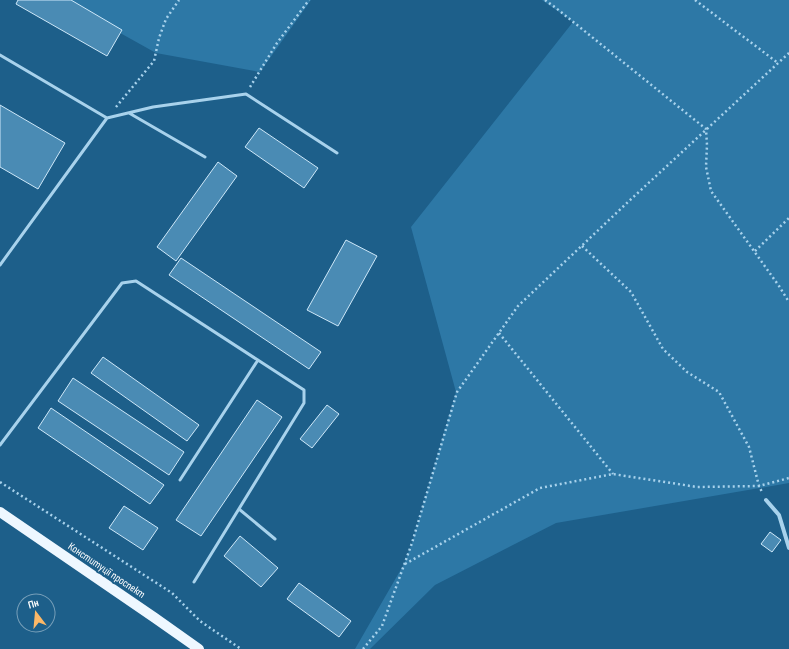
<svg xmlns="http://www.w3.org/2000/svg" width="789" height="649" viewBox="0 0 789 649" font-family="'Sofia Sans Condensed',sans-serif">
<rect width="100%" height="100%" fill="#1d5f8a"/>
<!-- garden -->
<path fill="#2d78a6" d="M61 0H311L260 72 156 53Z
M542 0H789V483L556 523 435 585 370 649H355L404 564 412 543 456 392 411 227 573 22Z"/>
<!-- building -->
<path fill="#4a8bb4" stroke="#cee8f9" d="M18 0H71L122 30 107 56 16 4Z
M0 105 65 143 38 189 0 167Z
M259 128 318 168 304 188 245 147Z
M218 162 237 176 176 261 157 247Z
M346 240 377 256 338 326 307 310Z
M181 258 321 352 309 369 169 275Z
M103 357 199 425 187 441 91 373Z
M73 378 184 452 169 475 58 401Z
M257 400 282 417 201 536 176 520Z
M327 405 339 414 312 448 300 439Z
M51 408 164 485 150 504 38 428Z
M124 506 158 528 143 550 109 528Z
M770 532 781 540 772 552 761 544Z
M240 536 278 568 261 587 224 556Z
M299 583 351 621 339 637 287 599Z"/>
<g fill="none" stroke-linecap="round" stroke-linejoin="round">
<!-- path -->
<path stroke="#a8d2ec" stroke-width="2.5" stroke-dasharray="2 3" stroke-linecap="butt" d="M545 0 556 8 706 129 707 145 706 167 711 191 779 286 789 302
M695 0 778 63
M250 87 277 43 309 0
M116 107 154 61 159 38 166 19 179 0
M582 246 631 292 663 349 687 372 719 392 749 447 759 486 762 492
M755 251 789 218
M499 333 613 474
M0 482 172 593 200 621 241 649
M405 564 540 488 613 474 697 487 759 486 789 478
M363 649 382 626 412 543 457 392 518 306 628 202 789 53"/>
<!-- service -->
<path stroke="#a8d2ec" stroke-width="3" d="M0 55 107 118
M129 113 205 157
M0 265 107 118 153 107 246 94 337 153
M0 445 122 283 136 281 304 390V403L194 582
M180 480 258 360
M239 509 275 539"/>
<!-- minor -->
<path stroke="#a8d2ec" stroke-width="4" d="M766 500 779 515 789 548"/>
<!-- primary -->
<path stroke="#eef7ff" stroke-width="10" d="M0 512 155 618 199 649"/>
</g>
<g text-anchor="middle" stroke-width="4" stroke-linejoin="round" paint-order="stroke">
<!-- street labels -->
<g font-size="11" fill="#fff" stroke="#1d5f8a">
<text transform="translate(107 570) rotate(34)" y="4">Конституції проспект</text>
</g>
</g>
<!-- north arrow -->
<g transform="translate(36 613) rotate(344)"><circle r="19" fill="#1d5f8a" stroke="#779fb9"/>
<path d="M0-3L7 15L0 10L-7 15Z" fill="#fcb867"/>
<text y="-6" font-size="11" font-weight="bold" text-anchor="middle" fill="#ffffff">Пн</text>
</g>
</svg>
